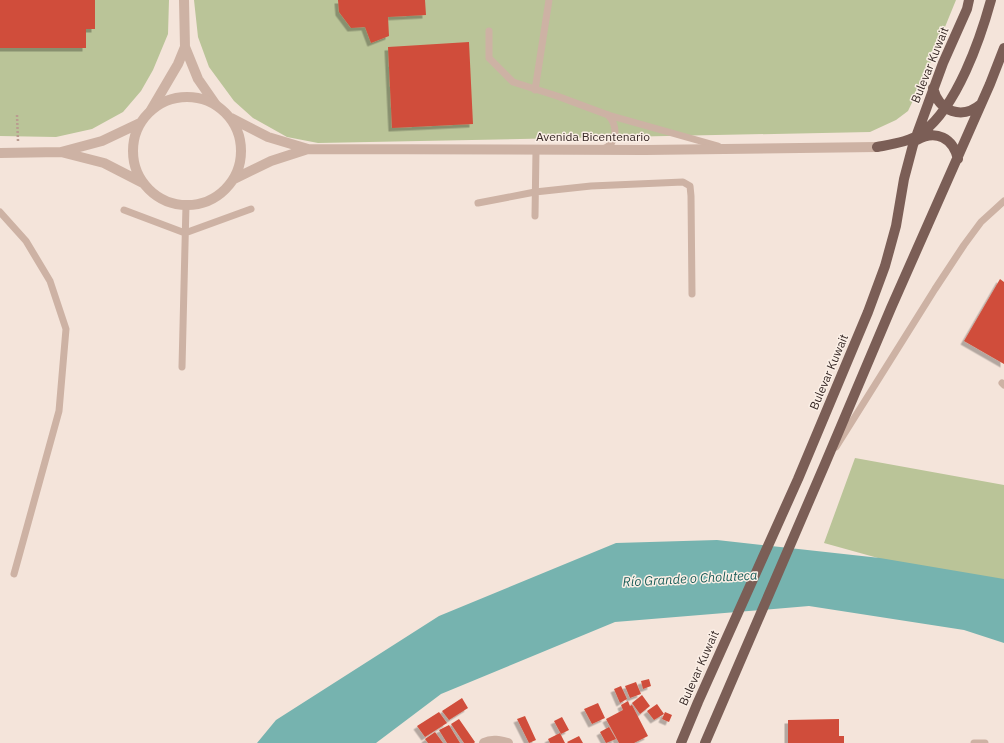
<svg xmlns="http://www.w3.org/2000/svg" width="1004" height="743" viewBox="0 0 1004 743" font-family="'IBM Plex Sans',sans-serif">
<defs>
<filter id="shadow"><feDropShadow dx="-3.5" dy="3.5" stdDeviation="0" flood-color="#0004"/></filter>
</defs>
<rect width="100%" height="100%" fill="#f4e4da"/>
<!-- green -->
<path fill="#bac498" d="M0 0H169L168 34 153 70 141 91 123 112 92 129 56 137 0 136Z
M194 0H956L927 71 908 111 896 120 870 132 318 143 287 137 253 118 234 101 209 67 198 37Z
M855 458 1004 485V593L824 543Z"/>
<!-- water -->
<path fill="#76b3af" d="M717 540 880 558 1004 579V643L964 630 809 606 615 622 441 694 376 743H257L276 720 439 616 616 543Z"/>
<!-- building -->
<path fill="#d04e3b" filter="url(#shadow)" d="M0 0H95V29H86V48H0Z
M338 0H425L426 15 388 17 389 36 371 43 365 27 351 28 339 12Z
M469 42 473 124 392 128 388 47Z
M1000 279 1004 282V364L964 341Z
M649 679 651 686 643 689 641 681Z
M636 682 641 694 630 698 625 686Z
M621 686 627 699 620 703 614 689Z
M642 695 650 706 640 714 632 703Z
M462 698 468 708 449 720 442 711Z
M628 701 630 706 632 705 648 736 634 743H619L606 719 623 710 621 705Z
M598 703 605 718 592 724 584 709Z
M657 704 664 714 654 720 647 711Z
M439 712 447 723 425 737 417 726Z
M665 712 672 715 669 722 662 719Z
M525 716 536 740 529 743 517 719Z
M562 717 569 730 561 734 554 721Z
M459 719 475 742 474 743H464L451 724Z
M839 719V736H844V743H788V720Z
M449 725 460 743H447L439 730Z
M609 727 616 739 606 743 600 732Z
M435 732 443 743H428L425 739Z
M560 733 565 743H550L548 739Z
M579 736 583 743H568L567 742Z"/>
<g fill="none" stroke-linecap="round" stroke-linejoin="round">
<!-- path -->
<path stroke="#b99c8f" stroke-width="2.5" stroke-dasharray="2 2" stroke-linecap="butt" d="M17 115 18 141"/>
<!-- service -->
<path stroke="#cdb2a4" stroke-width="7" d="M489 31V58L513 82 557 96 608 115 718 146
M535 90 549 0
M603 149C618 143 618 126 608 115
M478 203 535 192 591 186 683 182 690 186 691 196 692 294
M124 210 185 233 251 209
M0 212 26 241 50 281 66 329 59 411 14 574
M535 216 536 150
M182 367 186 205
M1002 383 1004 385
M836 447 935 289 964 245 981 222 1004 201
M974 743H985"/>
<!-- minor -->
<path stroke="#cdb2a4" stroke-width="10" d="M184 0 185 47 198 79 216 105
M151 110 178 64 185 47
M484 743C492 739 500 741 508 743"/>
<!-- tertiary -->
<path stroke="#cdb2a4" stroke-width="10" d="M133 151a54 54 0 1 1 108 0a54 54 0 1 1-108 0Z
M231 118 268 137 308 149 645 150 877 147
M61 152 104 163 143 183
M0 153 61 152 102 141 140 123
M234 179 271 161 308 149"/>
<!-- primary -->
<path stroke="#7b5e56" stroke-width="10" d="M933 88C939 112 962 120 981 104
M917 140C936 129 953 138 958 159
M877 147C893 144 910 142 923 132 957 106 980 40 991 0
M681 743 698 702 798 479 868 312 885 266 896 226 904 179 913 145 943 63 967 9 969 0
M705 743 825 464 891 308 990 84 1004 48"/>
</g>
<g text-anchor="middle" stroke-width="3" stroke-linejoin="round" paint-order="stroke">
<!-- street labels -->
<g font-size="12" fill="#382a27" stroke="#fbefe6">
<text transform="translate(930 65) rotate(-68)" y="4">Bulevar Kuwait</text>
<text x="593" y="141">Avenida Bicentenario</text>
<text transform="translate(829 372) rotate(-67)" y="4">Bulevar Kuwait</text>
<text transform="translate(699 668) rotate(-66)" y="4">Bulevar Kuwait</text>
</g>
<!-- water labels -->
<g font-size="13" font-style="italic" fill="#185d59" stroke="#fbefe6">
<text transform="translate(690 578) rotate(-3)" y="5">Río Grande o Choluteca</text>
</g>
</g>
</svg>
